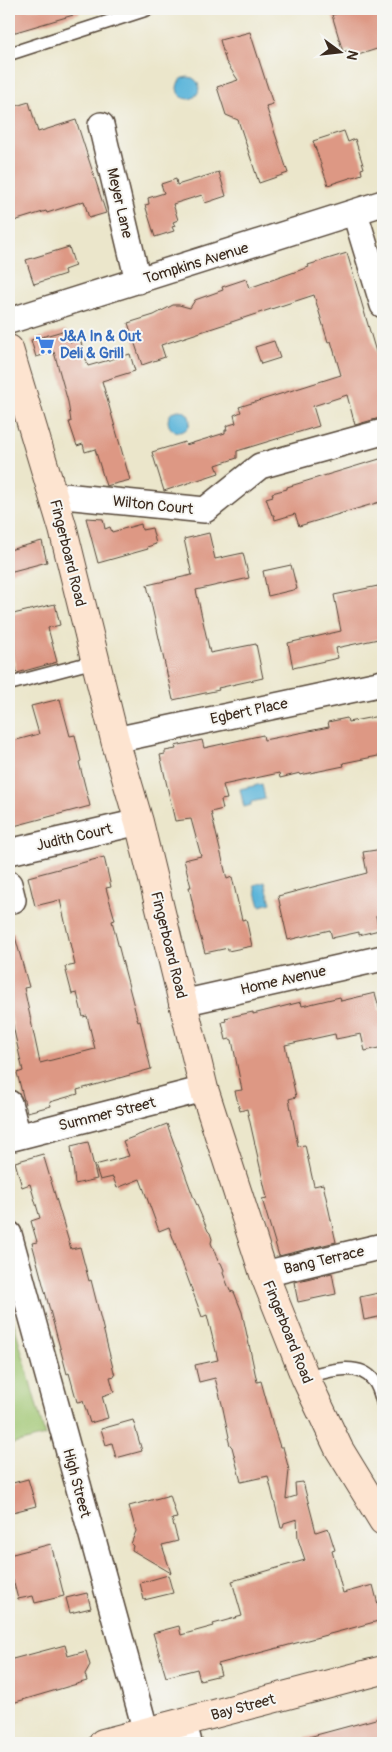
<svg xmlns="http://www.w3.org/2000/svg" width="392" height="1752" viewBox="0 0 392 1752" font-family="Pangolin,sans-serif">
<rect width="100%" height="100%" fill="#f6f6f2"/>
<filter id="ink" filterUnits="userSpaceOnUse"><feTurbulence type="fractalNoise" baseFrequency=".02" numOctaves="2"/><feDisplacementMap in="SourceGraphic" scale="10" xChannelSelector="R" yChannelSelector="G"/><feConvolveMatrix kernelMatrix="1 2 1 2 8 2 1 2 1" color-interpolation-filters="sRGB"/></filter>
<filter id="wash" filterUnits="userSpaceOnUse"><feTurbulence type="fractalNoise" baseFrequency=".0096" numOctaves="4" result="noise"/><feDisplacementMap in="SourceGraphic" scale="20" xChannelSelector="R" yChannelSelector="G"/><feGaussianBlur stdDeviation="1.12" result="paint"/><feColorMatrix in="noise" values="0 0 0 0 0 0 0 0 0 0 0 0 0 0 0 0 0 1.4 0 .05"/><feComposite in="paint" operator="in"/></filter>
<g filter="url(#wash)">
<rect width="100%" height="100%" fill="#ebe6cb"/>
<!-- green -->
<path fill="#9ec570" stroke="#6c7847" d="M9 1305 45 1436 9 1445Z"/>
<!-- water -->
<path fill="#5db6da" stroke="#4c707c" d="M177 88a11 11 0 1 1 22 0a11 11 0 1 1-22 0Z
M168 421a11 11 0 1 1 22 0a11 11 0 1 1-22 0Z
M262 784 265 799 251 802V805L244 807 240 789Z
M265 882 271 903 260 906 254 885Z"/>
<g id="blocks">
<!-- building -->
<path fill="#dd9884" d="M9 9H79L80 13 9 34Z
M352 9H376L383 30V47L352 57 350 50 343 52 332 15Z
M250 32 273 104 266 106 288 173 259 183 238 120 226 115 217 87 238 80 226 62 220 40Z
M29 102 38 132 76 120 106 213 89 218 84 201 47 213 46 211 14 221 9 206V108Z
M344 131 348 142 355 139 364 168 361 169 362 174 328 185 313 141Z
M219 172 226 196 205 203 202 195 173 204 178 220 173 222 175 226 172 227 174 231 155 237 145 205 149 204 148 198 164 193 161 184 176 179 177 185Z
M69 247 75 266 64 270 65 274 34 284 26 260Z
M347 253 383 376V417L355 425 347 395 313 406 319 426 237 451V458L216 465 219 473 164 491 152 452 185 442 186 445 225 433V430H227L226 426 236 423 234 415 241 412 239 407 341 375 331 341 328 342 314 295 161 345 165 357 142 365 128 323 154 315 173 305H179L190 308 195 300 223 290 222 287 246 279 249 288 309 267 308 265Z
M66 330 70 342 80 339 88 366 130 354 135 371 102 381 130 480 106 486 95 449 85 452 83 444 77 446 69 422H71L68 402 54 352 36 357 31 340Z
M274 341 280 358 261 364 255 347Z
M383 458V501L299 526 295 514 275 520 274 515H272L266 498 273 496 272 493 287 489V487Z
M86 518 103 519 105 529 110 527 112 532 141 524 142 530 152 528 156 544 147 547 148 549 98 563Z
M209 533 215 559 243 553 249 578 196 590 210 653 256 644 263 678 218 688 219 690 173 700 147 585 192 575 184 539Z
M42 541 47 562 9 572V550Z
M291 565 297 589 268 596 263 571Z
M378 586 383 612V638L336 648 338 658 293 668 288 643 341 631 334 595Z
M55 604 60 625 48 628 57 662 17 673 9 641V615Z
M60 699 70 736 75 735 81 761 79 762 90 806 14 826 9 804V742L39 734 31 706Z
M379 716 380 723 383 722V755L343 763 344 766 300 775V773L280 778 279 773 223 785 227 799 221 800 223 809 211 812 227 879 232 877 242 920 246 919 252 946 228 951V948L205 953 197 924 189 887H191L184 860 201 856 191 819 175 821 160 755 165 754V751L176 749 175 746 202 740 204 748 263 735 264 740 329 727 328 722 347 718 348 722Z
M383 849V915L376 916 379 930 359 935V932L332 938 330 930 288 940 278 896 367 873 363 852Z
M104 857 111 887 106 888 115 920 112 921 138 1022 140 1021 151 1069 77 1090 78 1094 50 1102 51 1106 27 1112 17 1073 23 1071 9 1008V933H14L29 987 24 988 40 1063 95 1049 87 1016 83 1017 77 993 72 994 65 967 75 965 60 900 35 906 28 877Z
M375 993 380 1011 383 1010V1047L365 1051 361 1034 336 1039 335 1034 285 1045 296 1097 289 1099 298 1146 305 1145 314 1186 323 1184 336 1242 279 1256 262 1199 267 1198 247 1109 240 1111 235 1091 242 1090 232 1040 230 1039 226 1040 222 1022 226 1021 225 1018 253 1012V1014L301 1002 302 1006 340 997 341 1001Z
M167 1124 193 1196 208 1231 210 1233 212 1239 211 1243 218 1261 221 1263 224 1270 223 1273 230 1291 234 1292 242 1312 257 1382 261 1381 273 1425 280 1447H283L289 1470 286 1499 296 1496 295 1483 303 1482 316 1532 328 1528 335 1550 332 1551 343 1593 373 1585 382 1620 218 1664 221 1675 200 1680 197 1669 166 1677 153 1633 179 1626 181 1635 214 1626 213 1624 242 1616 232 1581 305 1560 298 1539 297 1519 284 1523 283 1528H281L268 1476 241 1482 232 1447 230 1445 228 1438 229 1437 222 1404 215 1378 199 1382 195 1365 218 1360 207 1315 202 1317 169 1227 159 1231 140 1179 117 1188 113 1177 100 1180 95 1165 129 1156 123 1141Z
M88 1142 97 1179 75 1184 71 1146Z
M43 1154 71 1249 80 1247 89 1281 91 1280 115 1376 110 1377 114 1392 102 1396 108 1418 90 1423 83 1401 77 1402 69 1373 67 1374 32 1243 37 1242 31 1221 40 1218 30 1184 22 1187 15 1162Z
M332 1273 336 1294 298 1302 294 1282Z
M383 1292V1316L364 1320 360 1297Z
M133 1420 142 1451 116 1458 112 1443 106 1445 101 1429Z
M28 1479 36 1506 9 1513V1484Z
M170 1495 177 1518 172 1519 178 1541 162 1545 171 1573 132 1550 133 1546 131 1544 136 1531 129 1506Z
M51 1544 64 1596 35 1603 33 1596 18 1599 13 1580 9 1581V1555Z
M168 1575 173 1593 144 1600 140 1583Z
M87 1593 91 1608 70 1613 66 1598Z
M65 1645 68 1656 86 1651 90 1665 85 1674 87 1681 9 1704V1660Z
M383 1717V1743H305V1738Z"/>
</g>
</g>
<g filter="url(#ink)">
<use href="#blocks" fill-opacity="0" stroke="#554638" stroke-width="1"/>
<g fill="none" stroke-linecap="round" stroke-linejoin="round">
<!-- lane casing -->
<g stroke="#554638" stroke-width="15">
<path id="lane" d="M9 54 148 9
M9 684 96 661
M305 1377C325 1372 359 1360 374 1381 379 1387 381 1397 383 1404"/>
</g>
<!-- street casing -->
<g stroke="#554638" stroke-width="28">
<path id="street" d="M101 125 138 281
M355 213 383 305
M9 321 383 203
M54 495 205 510 260 466 383 432
M115 740 383 683
M9 852 139 822
M9 884 13 900
M182 1003 383 958
M9 1103 18 1136
M9 1139 204 1089
M9 1234 146 1732
M264 1274 383 1246
M184 1723 189 1743"/>
</g>
<!-- secondary casing -->
<g stroke="#554638" stroke-width="30">
<path id="secondary" d="M9 349 63 529 115 740 139 822 204 1089 264 1274 305 1377 339 1449 383 1521
M103 1743 383 1670"/>
</g>
<!-- lane -->
<use href="#lane" stroke="#fff" stroke-width="12"/>
<!-- street -->
<use href="#street" stroke="#fff" stroke-width="25"/>
<!-- secondary -->
<use href="#secondary" stroke="#fde4d0" stroke-width="28"/>
</g>
</g>
<!-- icons -->
<defs>
<g id="supermarket-bare" transform="scale(1.5)"><path d="M-6-5.5h2.5l.6 2H6L4.5 2H-2.5L-4.4-4H-6ZM-1.5 3.2a1.3 1.3 0 1 0 .1 0ZM3 3.2a1.3 1.3 0 1 0 .1 0Z" fill="#3f7fe0" stroke="#f6f6f2" stroke-width="2.5" paint-order="stroke"/></g>
</defs>
<g fill-rule="evenodd">
<use href="#supermarket-bare" x="45" y="345"/>
</g>
<g text-anchor="middle" stroke-width="4" stroke-linejoin="round" paint-order="stroke">
<!-- street labels -->
<g font-size="15" fill="#3b2a1e" stroke="#f6f6f2">
<text transform="translate(120 203) rotate(77)" y="5">Meyer Lane</text>
<text transform="translate(196 263) rotate(-17)" y="5">Tompkins Avenue</text>
<text transform="translate(153 505) rotate(6)" y="5">Wilton Court</text>
<text transform="translate(68 553) rotate(76)" y="5">Fingerboard Road</text>
<text transform="translate(249 711) rotate(-12)" y="5">Egbert Place</text>
<text transform="translate(74 837) rotate(-13)" y="5">Judith Court</text>
<text transform="translate(169 945) rotate(76)" y="5">Fingerboard Road</text>
<text transform="translate(283 980) rotate(-13)" y="5">Home Avenue</text>
<text transform="translate(107 1114) rotate(-14)" y="5">Summer Street</text>
<text transform="translate(324 1260) rotate(-13)" y="5">Bang Terrace</text>
<text transform="translate(288 1332) rotate(68)" y="5">Fingerboard Road</text>
<text transform="translate(77 1483) rotate(75)" y="5">High Street</text>
<text transform="translate(243 1707) rotate(-15)" y="5">Bay Street</text>
</g>
<!-- shop labels -->
<g font-size="15" font-weight="bold" fill="#366cbe" stroke="#f6f6f2" text-anchor="start">
<text x="60" y="341">J&amp;A In &amp; Out<tspan x="60" dy="17">Deli &amp; Grill</tspan></text>
</g>
</g>
<!-- margin -->
<rect width="392" height="1752" fill="none" stroke="#f6f6f2" stroke-width="30"/>
<!-- north arrow -->
<g transform="translate(340 52) rotate(105)" stroke="#f6f6f2" stroke-width="4" paint-order="stroke">
<path d="M0-4L9 19L0 12L-9 19Z" fill="#3b2a1e"/>
<text y="-8" font-size="14" font-weight="bold" text-anchor="middle" fill="#3b2a1e">N</text>
</g>
</svg>
